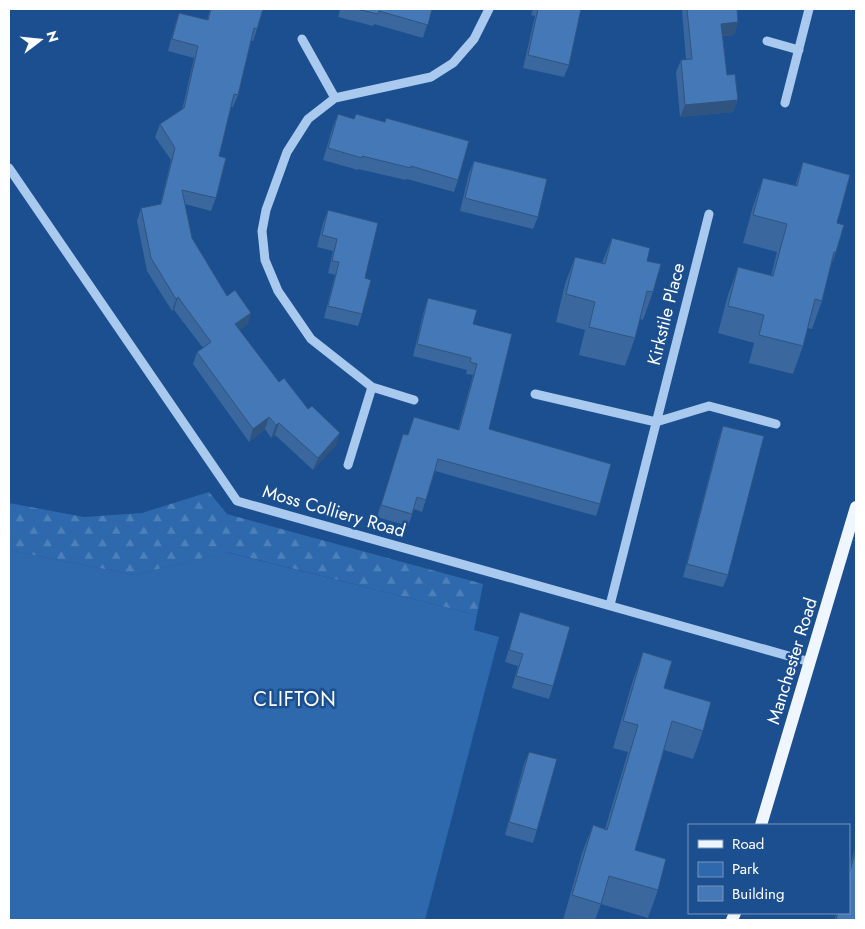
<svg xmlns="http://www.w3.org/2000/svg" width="865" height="929" viewBox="0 0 865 929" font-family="Jost,sans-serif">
<defs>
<pattern id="forest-firs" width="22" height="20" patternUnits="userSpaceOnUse" patternTransform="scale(1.25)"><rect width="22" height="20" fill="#2e69ad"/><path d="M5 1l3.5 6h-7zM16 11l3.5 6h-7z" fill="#4d80b9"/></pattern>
</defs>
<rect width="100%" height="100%" fill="#1b4f8f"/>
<!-- green -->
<path fill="#2e69ad" d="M9 550 134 575 226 552 477 615 474 630 499 637 425 920H9Z"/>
<!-- forest -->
<path fill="url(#forest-firs)" d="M209 492 227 514 483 584 477 615 227 552 134 575 9 550V503L84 517 142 513Z"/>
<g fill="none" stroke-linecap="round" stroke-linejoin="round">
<!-- minor -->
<path stroke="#a9c9ee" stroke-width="9" d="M302 39 335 98
M767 41 799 50
M785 103 809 9
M9 168 237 501 810 662
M535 394 656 422 709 406 776 424
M414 400 372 387 311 339 278 291 265 260 262 231 266 210 287 152 308 119 335 98 431 77 453 63 474 39 489 9
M348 465 372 387
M610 605 709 214"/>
<!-- major -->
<path stroke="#f0f6ff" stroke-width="12" d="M761 825 856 507
M732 920 735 913"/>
</g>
<!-- wall -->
<path fill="#3a679d" d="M210 9H263L257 29 253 41H251L238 95 233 107H231L219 156 216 198 211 211 185 204 192 238 227 296 251 313 247 325 239 330 279 382 336 445 313 470 275 435 271 438 265 429 249 442 193 364 197 352 203 348 174 310 172 311 147 271 137 221 141 208 160 205 171 160 155 137 160 124 182 110 194 58 168 51 175 25 179 13 207 20Z
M336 9H432L423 38 374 24 373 26 338 17 340 10Z
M533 9H581L569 65 564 77 523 68 535 16 531 15Z
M683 9H737L738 22 734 35 723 36 727 75 738 100 733 112 680 117 676 72 681 60 686 59 682 11Z
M338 114 354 119 385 122 386 118 458 180 454 192 407 179 406 180 358 169V170L323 160 333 126Z
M474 161 538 217 533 229 460 211 469 173Z
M803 162 837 223 836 252 829 271 822 301 812 329 808 328 803 346 793 374 749 363 754 343 718 333 728 295 738 267 771 276 777 252 743 243 753 206 763 178 795 186Z
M328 210 365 278 362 314 358 326 324 318 335 275 328 273 333 251 317 247 323 223Z
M612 238 647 261 653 292 643 320 640 319 635 338 625 366 579 355 585 330 556 322 565 284 575 257 602 263Z
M428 298 473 324 489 429 600 504 596 516 435 471 422 512 414 509 408 526 377 517 403 434 408 435 414 417 458 430 473 375 466 374 467 370 413 356 424 310Z
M723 426 728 575 723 587 683 577 719 438Z
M520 612 553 686 549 699 512 688 518 666 505 662 516 625Z
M643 652 664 688 703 731 693 759 664 750 635 850 658 890 648 918 601 904 595 920H563L582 853 593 825 605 829 628 752 613 748 633 680Z
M529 752 537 830 533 843 505 835 524 764Z
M856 844V920H834L837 913H849V870Z"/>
<!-- shaded-wall -->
<path fill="#305480" d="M738 22 734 35 717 36 721 24Z
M738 100 733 112 680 117 685 105Z
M178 297 174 310 172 311 176 299Z
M251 313 247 325 230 337 235 324Z
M269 417 265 429 249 442 253 429Z
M279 423 275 435 271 438 276 425Z
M340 433 336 445 313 470 318 458Z"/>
<!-- building -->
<path fill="#4478b7" stroke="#305480" d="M211 9H263L257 29 254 28 238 95 234 94 219 156 226 158 216 198 182 190 192 238 227 296 235 290 251 313 235 324 279 382 284 378 308 409 312 406 340 433 318 458 279 423 276 425 269 417 253 429 197 352 211 342 178 297 176 299 151 258 141 208 161 204 175 148 160 124 184 108 198 46 172 39 179 13 208 20Z
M357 9H432L428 25 379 11 378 14Z
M538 9H581L569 65 528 55Z
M687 9H737L738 22 721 24 727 75 735 74 738 100 685 105 681 60 692 59Z
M338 114 354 119 356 114 385 122 386 118 469 141 458 180 411 166V168L362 156V158L328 148Z
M474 161 547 179 538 217 465 198Z
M803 162 850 175 837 223 844 225 836 252H834L822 301 815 299 803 346 759 335 764 315 728 306 738 267 773 276 787 224 753 215 763 178 797 186Z
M328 210 378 223 365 278 371 280 362 314 328 306 339 262 332 261 337 239 322 235Z
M612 238 650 248 647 261 661 264 653 292 647 291 635 338 589 327 595 302 566 294 575 257 605 264Z
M428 298 477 310 473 324 512 334 489 429 611 464 600 504 438 459 426 500 417 497 412 514 381 505 403 434 408 435 414 417 459 430 477 364 470 362 471 358 417 344Z
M723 426 764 436 728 575 687 564Z
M520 612 570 627 553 686 516 676 523 654 509 650Z
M643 652 672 661 664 688 711 702 703 731 672 721 635 850 666 859 658 890 609 876 601 904 572 895 593 825 607 830 638 725 623 721Z
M529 752 557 759 537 830 509 822Z
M856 849V920H836L838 913H849V875Z"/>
<g text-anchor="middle" stroke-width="5" stroke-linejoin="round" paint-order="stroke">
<!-- street labels -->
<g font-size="18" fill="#fff" stroke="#1b4f8f">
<text transform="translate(666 314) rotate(-76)" y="6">Kirkstile Place</text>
<text transform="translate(334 511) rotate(16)" y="6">Moss Colliery Road</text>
<text transform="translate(792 661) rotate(-73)" y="6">Manchester Road</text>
</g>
<!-- quarter labels -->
<g font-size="20" letter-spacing="1" fill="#fff" stroke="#1b4f8f">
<text x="295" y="706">CLIFTON</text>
</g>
</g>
<!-- border -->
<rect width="865" height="929" fill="none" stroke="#ffffff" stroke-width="20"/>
<!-- legend -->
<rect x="688" y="824" width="162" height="90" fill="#1b4f8f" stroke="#7695bc"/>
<rect x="698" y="840" width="25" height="8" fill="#f0f6ff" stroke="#7695bc"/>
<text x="732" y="849" font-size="15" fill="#ffffff">Road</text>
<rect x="698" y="862" width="25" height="15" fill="#2e69ad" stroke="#7695bc"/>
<text x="732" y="874" font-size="15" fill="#ffffff">Park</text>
<rect x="698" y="886" width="25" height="15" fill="#4478b7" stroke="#7695bc"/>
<text x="732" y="899" font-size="15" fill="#ffffff">Building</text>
<!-- north arrow -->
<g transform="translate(40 40) rotate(74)" stroke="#1b4f8f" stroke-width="4" paint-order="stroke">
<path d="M0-4L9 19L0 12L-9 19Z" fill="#ffffff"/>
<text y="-8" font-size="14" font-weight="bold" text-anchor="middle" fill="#ffffff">N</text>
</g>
</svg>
